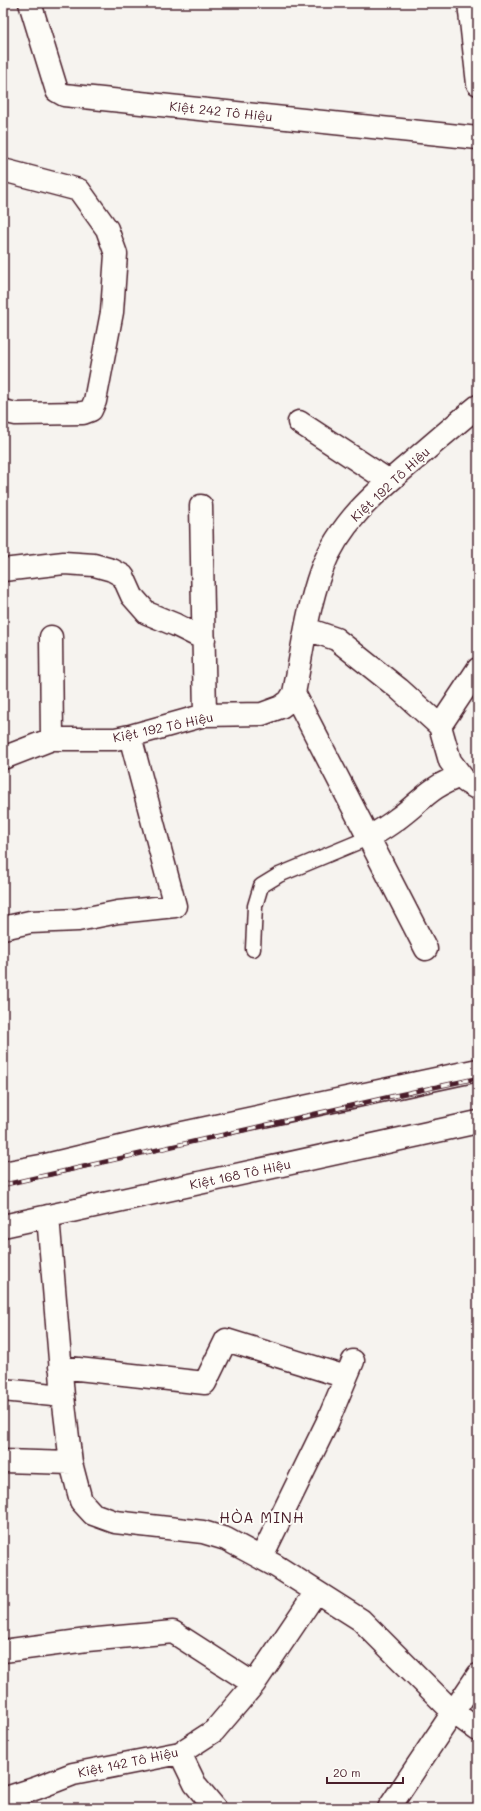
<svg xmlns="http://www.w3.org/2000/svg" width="481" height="1811" viewBox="0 0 481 1811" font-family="Mali,sans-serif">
<rect width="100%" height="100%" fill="#f6f3ef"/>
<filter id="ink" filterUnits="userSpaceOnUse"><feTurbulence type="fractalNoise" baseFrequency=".025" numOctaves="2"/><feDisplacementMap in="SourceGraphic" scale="8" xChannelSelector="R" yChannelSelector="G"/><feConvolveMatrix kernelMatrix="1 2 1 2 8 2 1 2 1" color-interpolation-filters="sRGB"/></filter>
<g filter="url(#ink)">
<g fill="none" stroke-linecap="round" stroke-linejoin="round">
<!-- lane casing -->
<g stroke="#4a1f2b" stroke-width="17">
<path id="lane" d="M253 949 255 906 261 886 279 875 368 838"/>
</g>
<!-- street casing -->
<g stroke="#4a1f2b" stroke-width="25">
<path id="street" d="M30 3 57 91 64 95 478 138
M469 3 478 84
M3 170 79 190 107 229 116 254 112 312 95 401 91 410 83 413 16 414 3 411
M299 422 389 481
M201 506 205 715
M3 570 64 563 94 565 112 570 123 576 132 596 147 613 176 625 204 639
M307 629 336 639 399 689 440 726 450 761 466 782 478 789
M51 637 52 739
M294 693 426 949
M440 726 478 669
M3 758 52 739H115L130 736 205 715 262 714 281 707 289 701 294 693C302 653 307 610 321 571 339 523 375 493 413 461 435 442 456 424 478 406
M368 838C378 832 388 826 397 819 422 801 430 786 461 776
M3 928 30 922 78 920 118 912 175 906 130 736
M3 1173 46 1165 150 1140 478 1070
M48 1216 63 1396 71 1463 81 1501 93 1514 115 1522 203 1532 226 1539 276 1566 361 1620 453 1712 478 1730
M3 1226 478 1122
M60 1367 205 1383 226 1340 346 1377
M3 1390 63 1396
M3 1461 71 1463
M261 1558 327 1423 353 1361
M3 1651 87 1640 173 1632 254 1684
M180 1753 195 1784 215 1808
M3 1799 37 1788 73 1774 180 1753 214 1731 254 1684 316 1592
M389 1808 478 1675"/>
</g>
<!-- lane -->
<use href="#lane" stroke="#fdfcf7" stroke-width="14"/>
<!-- street -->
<use href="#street" stroke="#fdfcf7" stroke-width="22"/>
<!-- rail casing -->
<g stroke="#4a1f2b" stroke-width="4.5">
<path id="rail" d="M3 1185 393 1096 478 1078"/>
</g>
<!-- rail -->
<use href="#rail" stroke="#fdfcf7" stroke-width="3" stroke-dasharray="9" stroke-linecap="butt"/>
</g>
</g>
<g text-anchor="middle" stroke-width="4" stroke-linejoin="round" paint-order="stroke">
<!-- street labels -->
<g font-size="13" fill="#4a1f2b" stroke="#fdfcf7">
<text transform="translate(221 111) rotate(6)" y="5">Kiệt 242 Tô Hiệu</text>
<text transform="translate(390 484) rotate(-43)" y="5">Kiệt 192 Tô Hiệu</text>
<text transform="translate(163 727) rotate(-12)" y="5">Kiệt 192 Tô Hiệu</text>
<text transform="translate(240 1174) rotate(-12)" y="5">Kiệt 168 Tô Hiệu</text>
<text transform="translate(128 1762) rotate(-12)" y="5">Kiệt 142 Tô Hiệu</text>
</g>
<!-- quarter labels -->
<g font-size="15" letter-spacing="1" fill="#4a1f2b" stroke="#fdfcf7">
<text x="262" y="1523">HÒA MINH</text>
</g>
</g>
<!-- margin -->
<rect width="481" height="1811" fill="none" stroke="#fdfcf7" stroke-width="16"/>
<rect x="8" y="8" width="465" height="1795" fill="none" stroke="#4a1f2b" stroke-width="1.5" filter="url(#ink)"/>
<!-- scale -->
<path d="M327 1777v6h76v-6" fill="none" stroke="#4a1f2b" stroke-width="2"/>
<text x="333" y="1777" font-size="12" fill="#4a1f2b" stroke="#fdfcf7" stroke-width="3" paint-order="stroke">20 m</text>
</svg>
